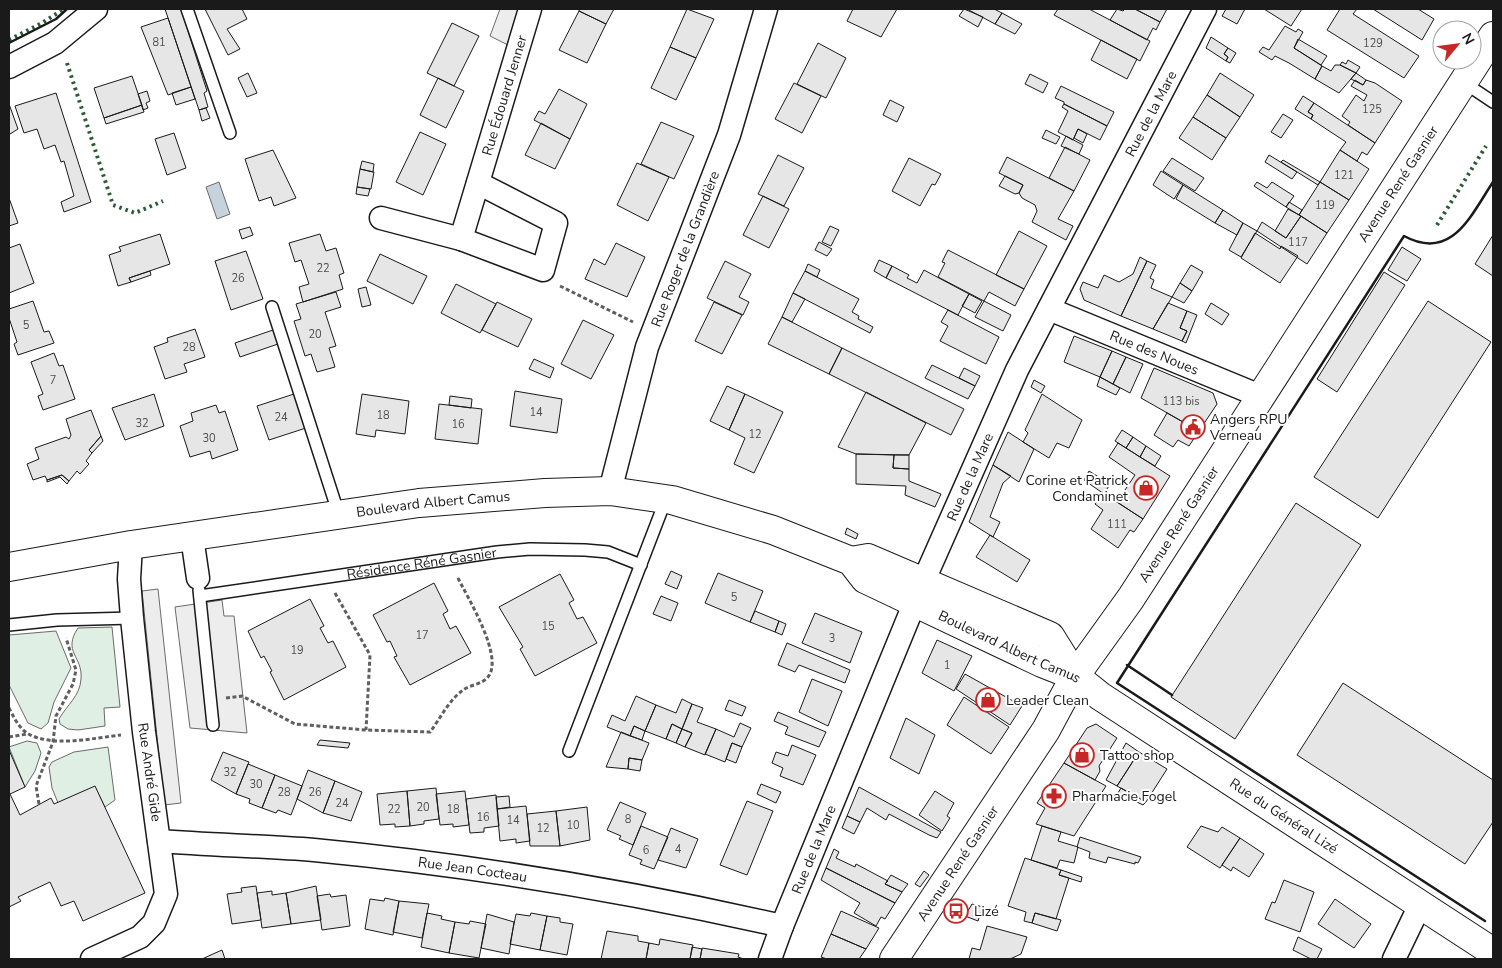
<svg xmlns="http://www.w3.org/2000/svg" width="1502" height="968" viewBox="0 0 1502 968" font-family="'Nunito Sans',sans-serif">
<rect width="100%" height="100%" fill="#fff"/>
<!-- green -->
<path fill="#e0efe3" stroke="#6a6a6a" d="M112 627 120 707 104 708 105 726 78 730 68 729 60 724 59 719C67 705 80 696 81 679 83 656 62 652 78 628Z
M56 631 71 668 54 702 48 723 41 729 28 723 9 685V635Z
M27 741 37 743 41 753 35 771 25 787 9 747Z
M108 747 115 800 105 807 95 787 58 803 52 788 49 767 52 762 74 752Z"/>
<!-- parking -->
<path fill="#ededed" stroke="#6a6a6a" d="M500 9H520L508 45 490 36Z
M158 589 181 803 164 805 142 591Z
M222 600 224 616H234L247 733 190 728 175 607Z"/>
<!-- water -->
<path fill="#c6d2dc" stroke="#6a6a6a" d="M219 182 230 214 217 219 206 187Z"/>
<!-- building -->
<path fill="#e6e6e6" stroke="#1a1a1a" d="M165 9H181L207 91 204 93 208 107 199 110Z
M205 9H242L247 19 227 29 240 49 228 55Z
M579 9H614L606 24 579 11Z
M687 9 714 19 696 58 670 47Z
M853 9H897L881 37 847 21Z
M964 9 983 17 978 27 959 16Z
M967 9H994L1002 13 995 24Z
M1058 9H1089L1150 41 1140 61 1054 15Z
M1117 9 1123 11 1125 9H1135L1160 22 1156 30 1153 28 1147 40 1110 20Z
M1135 9H1167L1160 22Z
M1226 9H1245L1237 24 1222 16Z
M1264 9H1302L1291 26Z
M1340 9H1357L1353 14 1419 56 1404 78 1327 30Z
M1373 9H1418L1434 19 1422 40Z
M579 11 606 24 587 63 559 50Z
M1002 13 1022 24 1015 34 995 24Z
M168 18 191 87 168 95 141 27Z
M452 23 479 36 454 86 427 73Z
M1285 26 1296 32 1298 29 1303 32 1294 48 1322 66 1315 79 1289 63 1275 56 1272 60 1259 52 1263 47 1269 50Z
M1211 37 1228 48 1224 54 1228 57 1226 61 1206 48Z
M1298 39 1327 56 1321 65 1294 48Z
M1101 40 1137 59 1127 79 1091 60Z
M818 43 846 58 826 98 797 84Z
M670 47 696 58 676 100 651 88Z
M1228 48 1236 53 1230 63 1226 61 1228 57 1224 54Z
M1348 60 1360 67 1356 73 1340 65 1342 62 1346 64Z
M1335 65H1340L1356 73 1339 93 1315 79 1322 66 1331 71Z
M248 73 257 93 247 97 238 78Z
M1220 73 1254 95 1240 117 1207 95Z
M1356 73 1366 80 1363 85 1351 79Z
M1030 74 1048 83 1043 93 1025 84Z
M132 76 142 105 104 118 94 88Z
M438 78 464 91 446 128 420 115Z
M1355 80 1363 85 1366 80 1375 83 1402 101 1375 143 1348 125 1350 122 1342 116 1356 95 1364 101 1367 95 1351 86Z
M794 83 821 96 802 133 775 119Z
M1061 86 1114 112 1107 126 1064 104V102L1055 98Z
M191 87 195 99 176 105 172 93Z
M559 89 587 104 570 139 534 120 539 111 545 114Z
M147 91 150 101 146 103 148 108 143 110 138 94Z
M56 93 91 202 64 212 61 202 74 196 64 161 61 162 55 145 44 149 37 129 24 133 15 106Z
M1207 95 1240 117 1226 138 1193 117Z
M1303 96 1314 103 1308 112 1313 115 1311 119 1295 109Z
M890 100 904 107 897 122 883 115Z
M1314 103 1375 143 1367 155 1362 152 1357 161 1340 150 1346 142 1311 119 1313 115 1308 112Z
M9 104 18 129 10 134 9 131Z
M1064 104 1107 126 1100 140 1078 129 1073 140 1058 132 1068 111 1062 107Z
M142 105 144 112 106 124 104 118Z
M206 108 210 118 202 121 199 110Z
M1283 114 1293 120 1281 138 1271 132Z
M1193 117 1226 138 1212 160 1179 138Z
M661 122 694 136 674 179 641 164Z
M541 123 570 139 555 169 525 155Z
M1078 129 1087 134 1083 143 1074 138Z
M1046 130 1060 137 1056 144 1042 138Z
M420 132 446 144 423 195 396 182Z
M174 133 186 168 167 175 155 139Z
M1066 136 1083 145 1079 154 1061 146Z
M1065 147 1090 160 1074 191 1049 178Z
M273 150 296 198 274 206 271 197 259 201 245 159Z
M1340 150 1369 169 1349 200 1320 182Z
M778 155 804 168 784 206 758 194Z
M1269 155 1297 172 1292 179 1265 162Z
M1007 157 1074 191 1058 219 1073 226 1066 240 1032 222 1037 211 1035 205 1022 198 1019 193 1023 185 999 173Z
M909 158 941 174 935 185 932 184 920 206 892 191Z
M1172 158 1204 178 1195 191 1163 171Z
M1283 160 1320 182 1318 185 1281 162Z
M362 161 374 164 373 172 360 169Z
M637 163 669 177 648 221 617 205Z
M360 169 374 172 371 189 357 187Z
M1161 171 1183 185 1174 199 1153 185Z
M1005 176 1023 185 1019 193 1015 194 999 186Z
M1257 182 1267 188 1272 182 1294 196 1286 207 1254 186Z
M1320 182 1349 200 1327 233 1299 215Z
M1183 185 1223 210 1215 223 1176 199Z
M357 187 370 189 368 196 356 194Z
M763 196 789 209 769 248 743 235Z
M9 198 18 223 9 226Z
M1289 202 1302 210 1299 215 1286 207Z
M1288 209 1301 216 1286 238 1275 231Z
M1223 210 1243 223 1237 235 1215 223Z
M1301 216 1327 233 1307 264 1257 231 1262 222 1286 238Z
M1243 223 1257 231 1241 257 1229 250Z
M830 226 839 230 831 246 822 242Z
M250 227 253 235 242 239 239 230Z
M1019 231 1047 246 1024 289 996 275Z
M1255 233 1280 249 1281 246 1298 256 1280 283 1241 258Z
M160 234 170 264 129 278 131 282 118 286 109 255 121 251 119 247Z
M320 234 326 251 336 248 344 273 339 275 343 289 303 302 299 287 309 284 301 260 295 262 289 243Z
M1493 235V276L1475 264Z
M819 242 832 249 827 256 815 250Z
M616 243 645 257 627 297 585 279 594 259 605 265Z
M20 244 34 283 9 293V248Z
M1402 247 1421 259 1407 281 1388 270Z
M948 250 1024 289 1015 306 989 292 984 301 938 277 945 263 942 262Z
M246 251 263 299 231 310 215 261Z
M380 254 427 276 413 304 367 281Z
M1140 257 1147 261 1121 316 1084 300 1080 289 1083 282 1098 288 1104 275 1119 282 1133 274Z
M879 260 892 266 886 278 874 271Z
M725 261 751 274 739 297 749 302 743 315 707 298Z
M1147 261 1156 265 1150 278 1154 280 1151 288 1172 297 1153 329 1121 316Z
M808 264 820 270 817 277 805 271Z
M1191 265 1203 272 1192 291 1180 283Z
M892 266 909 275 907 278 917 283 924 270 969 294 958 315 886 278Z
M150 271 151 275 131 282 129 278Z
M805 271 859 299 852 312 859 316 858 319 873 327 870 333 793 293Z
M1384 272 1405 285 1337 392 1317 379Z
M1180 283 1192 291 1184 303 1172 297Z
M456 284 496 304 480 333 441 313Z
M366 287 371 305 362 307 358 289Z
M336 292 341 307 325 312 336 346 329 348 335 367 317 372 311 354 305 356 294 321 301 319 296 304Z
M793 293 805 299 792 322 782 317Z
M969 294 982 301 975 313 962 306Z
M33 301 44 332 49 331 54 343 18 355 14 344 17 342 9 318V309Z
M984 301 1011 315 1003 331 975 317Z
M1428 301 1491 342 1378 518 1314 477Z
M497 302 532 319 518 347 482 330Z
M714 302 742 315 722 354 695 341Z
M1168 303 1187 311 1180 328 1187 331 1182 341 1153 329Z
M1211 303 1229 314 1222 325 1205 314Z
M948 310 999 337 986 364 940 341 948 326 941 322Z
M1187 311 1197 315 1186 343 1182 341 1187 331 1180 328Z
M782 317 842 348 829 374 768 344Z
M583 320 614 335 591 379 561 364Z
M195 329 205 357 184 364 187 372 165 379 154 347 168 342 167 338Z
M273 330 278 344 240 357 235 343Z
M1074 336 1112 351 1100 377 1064 362Z
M842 348 964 409 951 435 829 374Z
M1112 351 1126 357 1113 384 1100 377Z
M54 353 59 366 63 365 75 399 43 410 38 396 43 394 31 362Z
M1126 357 1143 364 1130 393 1113 384Z
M534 359 554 368 550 378 529 369Z
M932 365 975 386 968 399 925 378Z
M964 368 980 376 975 386 959 378Z
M1154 368 1213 393 1217 404 1199 431 1141 398Z
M1100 377 1120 388 1116 395 1097 386Z
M1034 380 1045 386 1041 393 1031 387Z
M727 386 745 394 729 430 710 421Z
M515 391 562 399 557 433 510 426Z
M866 392 926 423 909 455 856 454 838 447Z
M154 394 164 426 125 440 112 408Z
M294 394 306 428 269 440 257 406Z
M362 394 409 401 405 434 376 430 375 437 356 434Z
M745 394 783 412 754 473 734 464 745 438 729 430Z
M1042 394 1082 420 1069 448 1057 443 1049 458 1023 442 1028 433 1025 430Z
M450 396 472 399 471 408 449 405Z
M439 404 482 409 478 444 435 439Z
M216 405 219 413 225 411 238 450 212 459 210 451 190 457 180 426 193 421 191 413Z
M91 410 101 436 89 450 92 453 86 461 89 464 80 474 77 471 69 481 62 475 47 480 45 476 33 480 27 464 39 459 35 448 66 437 69 439 71 435 66 419Z
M1167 413 1199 431 1189 446 1178 440 1173 447 1154 435Z
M1122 430 1133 437 1126 448 1115 441Z
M1008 432 1034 449 1019 482 993 465Z
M101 436 103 441 92 453 89 450Z
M1133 437 1146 446 1140 457 1126 448Z
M1118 443 1170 476 1143 519 1117 502 1135 475 1109 457Z
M1146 446 1161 456 1155 466 1140 457Z
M856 454 894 455 893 468 909 469V481L941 494 935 507 905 495 906 486 856 484Z
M894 455H909V469L893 468Z
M993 465 1011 476 1003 483 990 517 1000 522 993 537 969 522Z
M1089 471 1110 484 1104 494 1084 480Z
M62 475 69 481 67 484 60 477 47 482V480Z
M1103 493 1143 519 1134 532 1130 530 1118 548 1091 529 1103 510 1095 504Z
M1296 503 1361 545 1235 739 1171 697Z
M847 528 858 534 856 539 845 534Z
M990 535 1030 560 1017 582 976 557Z
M671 571 682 576 677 589 665 584Z
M718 573 763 591 750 622 705 603Z
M560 574 574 600 569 603 577 619 583 617 597 643 535 676 520 649 523 647 499 607Z
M434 583 448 611 443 614 450 629 456 626 471 653 410 685 394 657 397 656 390 641 387 642 373 615Z
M661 596 678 603 671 621 653 614Z
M310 599 324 626 320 628 328 643 333 641 346 667 284 700 270 672 272 671 264 656 261 658 248 631Z
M755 611 779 621 775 632 750 622Z
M815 613 862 632 850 663 802 643Z
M779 621 786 624 782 635 775 632Z
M937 640 972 656 954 691 922 673Z
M787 643 850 670 845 683 799 665 795 672 778 665Z
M965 674 1022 706 1010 725 956 689Z
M812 679 842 691 828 726 799 712Z
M1343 683 1493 780V822L1465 864 1297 755Z
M636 696 656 705 645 731 634 726 630 736 607 727 612 715 625 721Z
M964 697 1009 727 991 754 947 725Z
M682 699 692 704 682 729 672 724 666 739 645 731 656 705 676 713Z
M729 700 746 707 742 716 725 710Z
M692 704 703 708 697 722 716 729 705 755 685 747 692 733 682 729Z
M778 712 826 732 819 747 785 734 788 727 774 721Z
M906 718 935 735 919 774 890 758Z
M740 723 751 728 742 747 732 743 725 762 705 754 716 729 734 737Z
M672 724 682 729 676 743 666 739Z
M1096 724 1117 738 1099 766 1100 771 1095 780 1064 763 1087 728Z
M634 726 645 731 642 740 630 736Z
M682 729 692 733 685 747 676 743Z
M621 732 649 743 642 760 629 758 628 769 606 767Z
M320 740 350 743 348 748 317 745Z
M732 743 742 747 736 763 726 759Z
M1126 743 1139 752 1117 786 1106 780Z
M792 745 816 755 803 785 780 776 783 768 772 763 776 752 788 756Z
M9 750 25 787 10 794 20 815 51 798 54 804 95 786 145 893 83 921 74 901 61 906 50 882 18 897 21 901 9 907Z
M223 752 249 762 236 794 211 780Z
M1139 752 1167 769 1146 802 1117 786Z
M629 758 642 760 640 771 628 769Z
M1064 763 1106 786 1074 836 1036 824 1045 808 1037 803Z
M248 764 275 775 262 808 249 803 250 799 236 794Z
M308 770 335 781 323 813 297 799Z
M275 775 302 786 291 815 278 810 276 813 262 808Z
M335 781 362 792 351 821 323 813Z
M761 784 781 792 776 803 757 794Z
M859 787 899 809 941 832 937 838 929 835 889 814 886 820 867 808 860 822 847 816Z
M436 788 439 819 424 821V824L410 826 407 791Z
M1121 788 1146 802 1143 805 1118 793Z
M407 791 410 826 395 827V824L380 825 377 794Z
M465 791 469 825 453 827V824L440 825 436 794Z
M935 791 954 803 947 816 950 818 942 831 919 815Z
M496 795 499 826 484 828V832L470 833 466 799Z
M509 796 510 807 497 809 496 797Z
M747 801 773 811 747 875 720 865Z
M620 802 646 813 633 845 619 839 621 836 607 830Z
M526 806 530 841 516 843V839L500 841 497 809Z
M587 807 590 840 560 846 556 811Z
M556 811 560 846H530L527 814Z
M847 816 860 822 854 834 842 828Z
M641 826 668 837 654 869 640 864 642 860 629 855Z
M1042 826 1061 832 1058 841 1078 847 1074 863 1060 860 1057 868 1031 860Z
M1201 826 1218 832 1222 827 1240 838 1220 868 1187 847Z
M671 828 698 839 686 868 658 860Z
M1080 837 1141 857 1138 863 1135 862V864L1108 857 1106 863 1089 858 1090 852 1077 847Z
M1240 838 1264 854 1249 877 1233 867 1231 871 1222 865Z
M834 849 839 852 836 858 855 867 856 864 888 881 885 884 902 892 895 903 826 868Z
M1025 858 1061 870 1059 875 1069 878 1056 919 1035 913 1032 923 1024 921 1026 912 1008 906Z
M826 868 895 903 885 919 881 917 876 926 854 913 860 903 821 880Z
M1061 870 1082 877 1081 882 1059 875Z
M924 871 929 875 920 887 915 884Z
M891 875 908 884 902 892 885 884Z
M1284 880 1314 892 1300 932 1265 919 1272 902 1275 903Z
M256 886 261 920 232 924 227 894 242 892 241 888Z
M316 886 321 920 291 924 286 893Z
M272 891V895L286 893 291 924 262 928 257 893Z
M330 894 331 897 346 895 350 926 322 930 317 896Z
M385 898 399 901 393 935 365 929 370 899 384 901Z
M1335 899 1371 924 1354 948 1318 924Z
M399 901 429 904 422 938 393 932Z
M957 904 962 907 954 919 950 916Z
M972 904 983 907 978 921 965 916Z
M841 911 879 928 866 949 831 934Z
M427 913 442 916 441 919 455 922 449 953 421 947Z
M531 913 547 916 540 950 510 944 516 914 530 916Z
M1035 913 1061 920 1057 931 1032 923Z
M487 914 514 922 509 954 481 948Z
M547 916 560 918V922L573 924 567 955 540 950Z
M470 921 486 924 479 958 449 953 455 922 469 924Z
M987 926 1027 937 1021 954 1010 959H969L972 948 980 950Z
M607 931 638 936V941L649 943 646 959H601Z
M831 934 866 949 859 959H827L821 957Z
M1298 937 1322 949 1317 959H1311L1293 950Z
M660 939 693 945 690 959H646L649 943 659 945Z
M692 947 702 949 700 959H690Z
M702 948 739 954 738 957 744 959H700Z
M222 950 225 959H202L213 954Z"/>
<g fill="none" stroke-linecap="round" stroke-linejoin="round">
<!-- lane casing -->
<g stroke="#1a1a1a" stroke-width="14">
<g id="lane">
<path d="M187 9 230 133"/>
<path d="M1463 82 1493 102"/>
<path d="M272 307 339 515"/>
<path d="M199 590 213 725"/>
<path id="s1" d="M200 596 497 552 530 549 585 550 608 552 641 565"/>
<path d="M9 625 57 620 132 618"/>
<path d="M569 751 666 499"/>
</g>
</g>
<!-- street casing -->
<g stroke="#1a1a1a" stroke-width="25">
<g id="street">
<path d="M9 67 55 43 96 9"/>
<path d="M381 218 461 239 543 270 556 223 478 183"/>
<path id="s2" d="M461 239 530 9"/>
<path id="s3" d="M1049 309 1260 396"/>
<path id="s4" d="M610 491 647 347 729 135 766 9"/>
<path d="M192 537 198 578"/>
<path id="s5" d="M159 841C211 845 263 846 314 850 471 865 628 891 782 926"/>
<path d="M92 959 140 937 154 923 166 894 144 732 132 618 129 579 131 545"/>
<path id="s6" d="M770 959 782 926 924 580 1017 370 1205 9"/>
<path d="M1394 959 1420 905"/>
</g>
</g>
<!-- secondary casing -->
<g stroke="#1a1a1a" stroke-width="30">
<g id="secondary">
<path d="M851 561 868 558 1050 636 1075 676"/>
<path id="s7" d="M9 567 131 545 419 503 545 493 610 491 672 500 773 530 851 561 865 579 1042 663 1075 676 1100 696 1493 952"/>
<path id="s8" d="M894 959 1046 730 1075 676 1131 598 1493 36"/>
</g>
</g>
<!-- path -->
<path stroke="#5f5f5f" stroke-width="3" stroke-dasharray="4 2.5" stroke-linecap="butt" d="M560 286 633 322
M335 593 370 655 366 730
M226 698 242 696 295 724 366 730 430 732C440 719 449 700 463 690 470 685 482 684 487 678 506 659 467 597 457 576
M9 708C13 716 19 728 27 733 51 748 94 738 121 735
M9 737 27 734
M39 804 36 786 53 742 56 716 73 684 76 670 66 638"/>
<!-- lane -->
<use href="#lane" stroke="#fff" stroke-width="11"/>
<!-- street -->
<use href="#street" stroke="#fff" stroke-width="22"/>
<!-- secondary -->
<use href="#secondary" stroke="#fff" stroke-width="28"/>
<!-- hedge -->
<path stroke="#2b5a34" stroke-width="4" stroke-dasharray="2.5 4" stroke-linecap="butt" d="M9 40 42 23 64 9
M67 63 113 205 135 213 163 201
M1437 225 1486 146"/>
<!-- wall -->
<path stroke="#1a1a1a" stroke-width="2.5" d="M9 43 56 19 67 9
M1127 665 1172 695
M1485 921 1117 683 1404 236C1452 262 1471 215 1493 182"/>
</g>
<!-- icons -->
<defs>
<g id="civic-ring" transform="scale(1.25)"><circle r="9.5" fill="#fff" stroke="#c62828" stroke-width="1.5"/><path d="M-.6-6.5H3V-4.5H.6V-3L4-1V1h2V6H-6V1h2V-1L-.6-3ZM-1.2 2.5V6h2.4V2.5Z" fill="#c62828"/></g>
<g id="shop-ring" transform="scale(1.25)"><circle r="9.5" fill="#fff" stroke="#c62828" stroke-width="1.5"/><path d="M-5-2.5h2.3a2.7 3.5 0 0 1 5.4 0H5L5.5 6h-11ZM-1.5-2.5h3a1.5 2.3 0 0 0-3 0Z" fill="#c62828"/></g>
<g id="pharmacy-ring" transform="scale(1.25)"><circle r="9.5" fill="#fff" stroke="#c62828" stroke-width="1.5"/><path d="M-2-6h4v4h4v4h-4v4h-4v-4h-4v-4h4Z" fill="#c62828"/></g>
<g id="bus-ring" transform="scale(1.25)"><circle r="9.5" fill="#fff" stroke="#c62828" stroke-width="1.5"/><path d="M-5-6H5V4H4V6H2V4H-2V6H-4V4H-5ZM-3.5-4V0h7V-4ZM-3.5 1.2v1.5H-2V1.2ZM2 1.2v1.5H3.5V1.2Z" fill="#c62828"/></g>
</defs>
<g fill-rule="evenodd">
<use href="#civic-ring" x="1193" y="427"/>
<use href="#shop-ring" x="1146" y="488"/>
<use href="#shop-ring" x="988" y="700"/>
<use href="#shop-ring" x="1082" y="755"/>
<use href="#pharmacy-ring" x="1054" y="796"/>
<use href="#bus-ring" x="956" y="911"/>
</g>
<g text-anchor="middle" stroke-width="4" stroke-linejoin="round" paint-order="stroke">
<!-- number labels -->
<g font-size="11" fill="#4d4d4d">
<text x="159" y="46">81</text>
<text x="1373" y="47">129</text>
<text x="1372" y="113">125</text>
<text x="1344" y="179">121</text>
<text x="1325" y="209">119</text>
<text x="1298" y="246">117</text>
<text x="323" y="272">22</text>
<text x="238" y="282">26</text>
<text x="26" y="329">5</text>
<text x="315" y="338">20</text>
<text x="189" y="351">28</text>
<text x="53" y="384">7</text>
<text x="1181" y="405">113 bis</text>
<text x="536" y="416">14</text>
<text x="383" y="419">18</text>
<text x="281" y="421">24</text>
<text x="142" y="427">32</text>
<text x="458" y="428">16</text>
<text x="755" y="438">12</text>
<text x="209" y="442">30</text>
<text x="1117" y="528">111</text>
<text x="734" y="601">5</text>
<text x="548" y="630">15</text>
<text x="422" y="639">17</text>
<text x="832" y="642">3</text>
<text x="297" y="654">19</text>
<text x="947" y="669">1</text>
<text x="230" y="776">32</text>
<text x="256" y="788">30</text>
<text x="284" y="796">28</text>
<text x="315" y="796">26</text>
<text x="342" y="807">24</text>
<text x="423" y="811">20</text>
<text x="394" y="813">22</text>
<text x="453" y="813">18</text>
<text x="483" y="821">16</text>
<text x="628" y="823">8</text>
<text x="513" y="824">14</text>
<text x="573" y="829">10</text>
<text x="543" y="832">12</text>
<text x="678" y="853">4</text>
<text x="646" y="854">6</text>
</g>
<!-- street labels -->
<g font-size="14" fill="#1a1a1a" stroke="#fff">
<text dy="5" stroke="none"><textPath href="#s2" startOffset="150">Rue Édouard Jenner</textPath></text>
<text dy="5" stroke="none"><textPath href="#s6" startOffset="928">Rue de la Mare</textPath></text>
<text dy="5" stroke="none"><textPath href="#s8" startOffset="925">Avenue René Gasnier</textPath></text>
<text dy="5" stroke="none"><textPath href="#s4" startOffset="254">Rue Roger de la Grandière</textPath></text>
<text dy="5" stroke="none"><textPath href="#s3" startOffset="114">Rue des Noues</textPath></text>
<text dy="5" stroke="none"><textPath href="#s6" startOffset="522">Rue de la Mare</textPath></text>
<text dy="5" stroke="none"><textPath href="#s7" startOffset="429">Boulevard Albert Camus</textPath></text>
<text dy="5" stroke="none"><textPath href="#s8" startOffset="520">Avenue René Gasnier</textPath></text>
<text dy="5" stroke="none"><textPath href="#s1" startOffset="224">Résidence Réné Gasnier</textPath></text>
<text dy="5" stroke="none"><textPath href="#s7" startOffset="1041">Boulevard Albert Camus</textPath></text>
<text transform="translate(150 772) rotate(82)" y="5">Rue André Gide</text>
<text dy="5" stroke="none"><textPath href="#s7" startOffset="1364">Rue du Général Lizé</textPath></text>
<text dy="5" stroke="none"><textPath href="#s6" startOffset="118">Rue de la Mare</textPath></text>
<text dy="5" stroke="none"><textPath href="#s8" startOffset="115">Avenue René Gasnier</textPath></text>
<text dy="5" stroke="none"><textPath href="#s5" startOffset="315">Rue Jean Cocteau</textPath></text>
</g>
<!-- poi labels -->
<g font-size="14" fill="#1a1a1a" stroke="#fff" text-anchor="start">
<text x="1210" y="424">Angers RPU<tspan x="1210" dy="16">Verneau</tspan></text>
<text x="1128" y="485" text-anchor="end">Corine et Patrick<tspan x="1128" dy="16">Condaminet</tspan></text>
<text x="1006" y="705">Leader Clean</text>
<text x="1100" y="760">Tattoo shop</text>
<text x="1072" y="801">Pharmacie Fogel</text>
<text x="974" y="916">Lizé</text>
</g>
</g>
<!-- border -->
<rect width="1502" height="968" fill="none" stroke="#1a1a1a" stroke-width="20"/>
<!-- north arrow -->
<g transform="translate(1457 45) rotate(61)"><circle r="24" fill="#ffffff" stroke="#a3a3a3"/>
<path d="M0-4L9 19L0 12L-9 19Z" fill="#c62828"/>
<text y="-8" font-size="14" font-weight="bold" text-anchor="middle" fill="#1a1a1a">N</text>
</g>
</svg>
